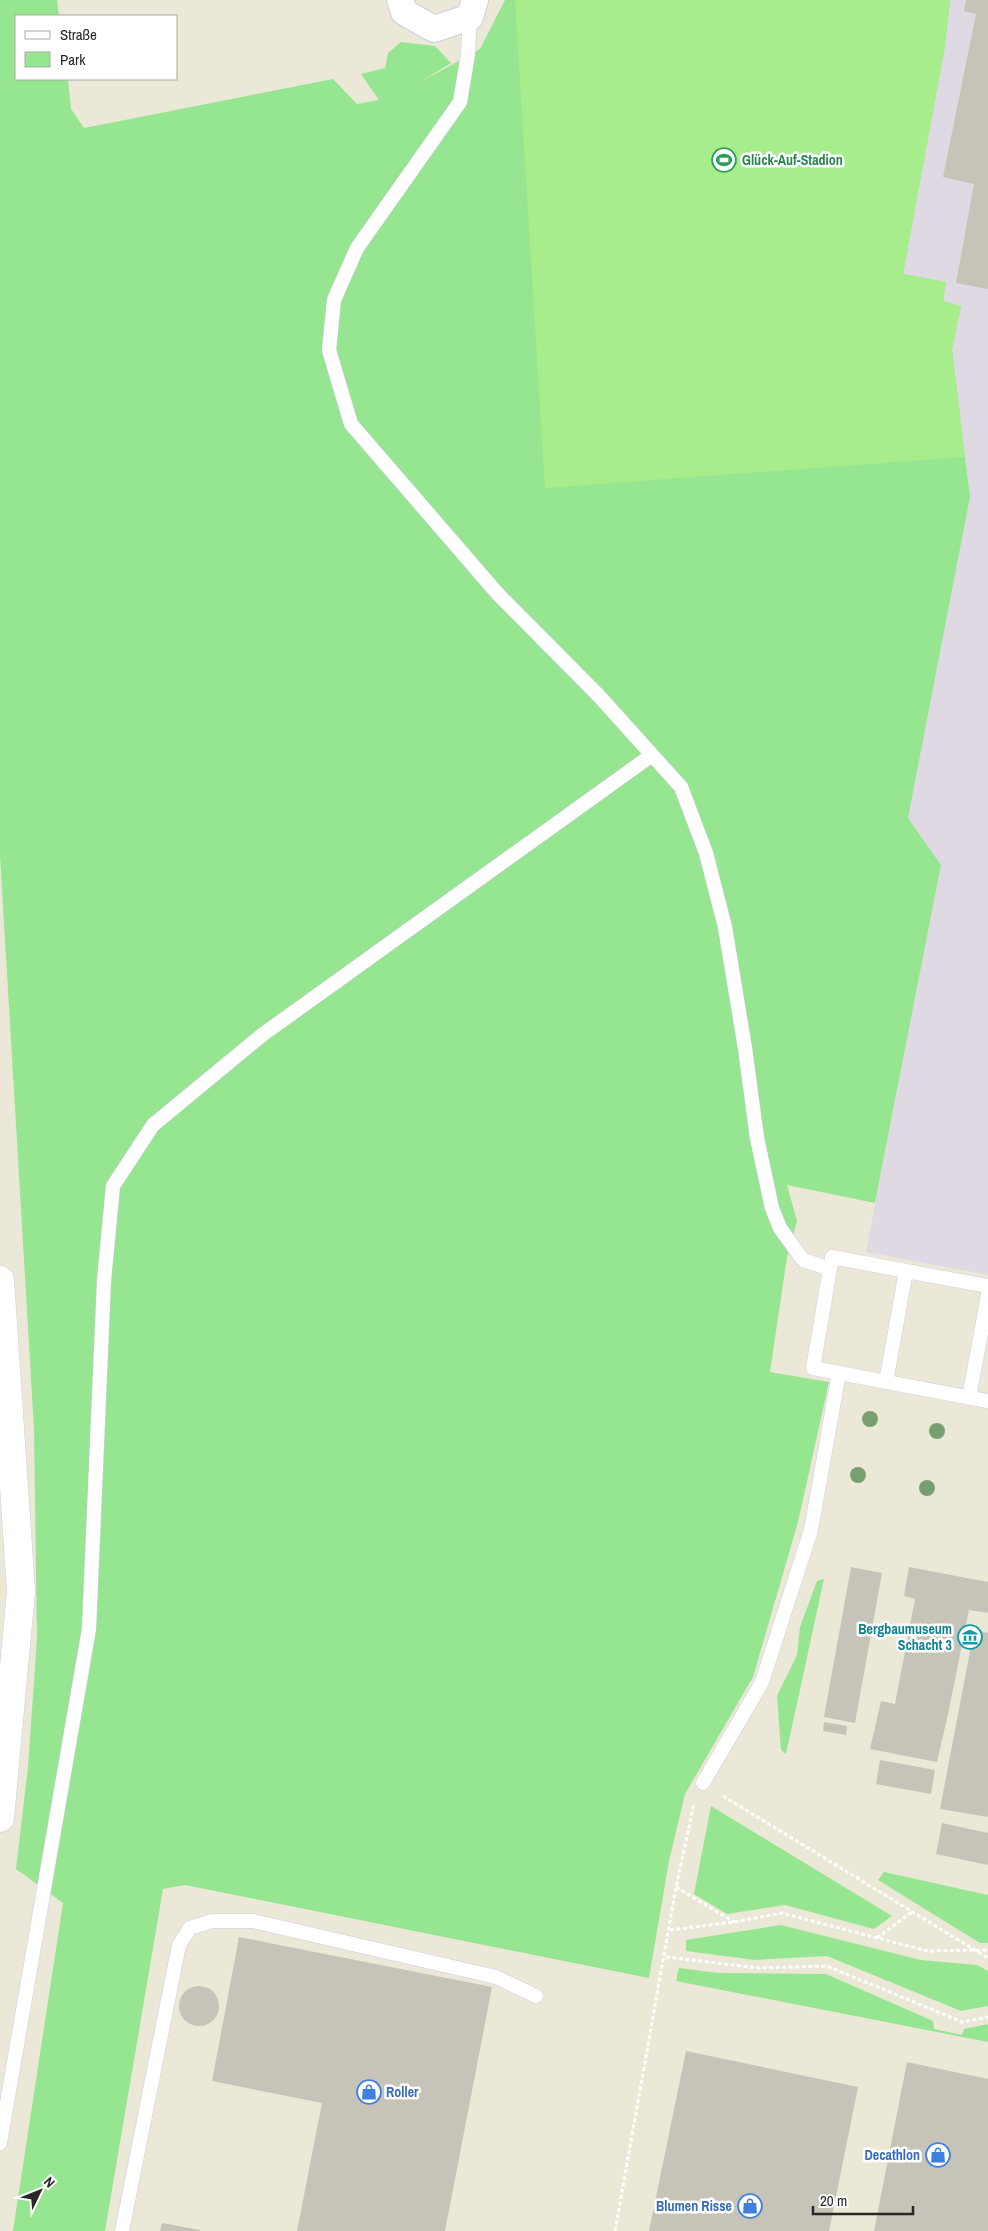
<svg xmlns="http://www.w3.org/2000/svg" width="988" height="2231" viewBox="0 0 988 2231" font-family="'Archivo Narrow',sans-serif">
<rect width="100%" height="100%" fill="#ebe8d7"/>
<!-- industrial -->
<path fill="#ded9e2" d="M950 0H988V1275L866 1252 941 865 908 818 970 497 952 350 961 306 943 301 946 282 903 274 945 46Z"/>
<!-- green -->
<path fill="#96e591" d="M0 0H57L59 16H16V79H68L71 109 84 128 333 79 357 104 379 100 361 74 385 68 388 53 401 42 435 46 451 63 419 83 480 49 505 0H950L945 46 903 274 946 282 943 301 961 306 952 350 970 497 908 818 941 865 875 1203 787 1185 797 1221 787 1257 770 1372 829 1382 798 1522 753 1677 685 1794 669 1861 649 1978 185 1885 163 1889 105 2231H13L63 1903 16 1869 28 1767 37 1638 34 1429 0 855Z
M824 1579 786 1754 781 1750 777 1696 797 1655 800 1627 817 1581Z
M711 1806 892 1916 874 1929 785 1905 727 1914 694 1894Z
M884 1872 988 1895V1943H980L878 1880Z
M781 1925 921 1960 977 1965 988 1971V2006L961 2011 827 1956 755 1960 686 1951V1940Z
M679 1968 718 1973 826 1974 933 2021 934 2029 962 2035 964 2029 988 2024V2042L676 1981Z"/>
<!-- pitch -->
<path fill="#a8ed8c" d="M515 0H950L945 46 903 274 946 282 943 301 961 306 952 350 965 457 545 488Z"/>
<!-- building -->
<path fill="#c6c4b8" d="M966 0H988V289L956 283 974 184 943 177 976 14 964 11Z
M851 1567 882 1573 855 1723 824 1717Z
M909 1567 988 1582V1613L969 1610 948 1714 937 1762 870 1749 881 1701 895 1704 915 1599 904 1596Z
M974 1630 988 1633V1817L940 1809Z
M824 1722 847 1726 846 1735 823 1731Z
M880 1760 935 1770 931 1794 876 1784Z
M942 1823 988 1833V1865L936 1854Z
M239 1937 492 1987 445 2231H297L322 2103 212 2081Z
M179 2006a20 20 0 1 1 40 0a20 20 0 1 1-40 0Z
M686 2051 858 2087 829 2231H649Z
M907 2062 988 2079V2231H874Z
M162 2223 200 2230V2231H160Z"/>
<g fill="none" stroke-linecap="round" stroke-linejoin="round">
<!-- lane casing -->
<g stroke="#cfcde1" stroke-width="15">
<path id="lane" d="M470 17 468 54 460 102 357 248 334 300 329 350 351 424 497 593 599 696 681 787 706 853 725 927 745 1048 757 1138 772 1208 780 1228 803 1260 830 1269 813 1368 988 1401
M830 1269 832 1257 906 1271
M886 1382 906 1271 988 1286
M969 1398 988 1295
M703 1783 762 1682 811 1530 839 1373
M0 2143 89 1629 104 1281 113 1186 153 1125 262 1035 652 755
M122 2231 179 1945 190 1928 212 1921H253L496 1977 536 1996"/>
</g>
<!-- street casing -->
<g stroke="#cfcde1" stroke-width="28">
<path id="street" d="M400 0 404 12 434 29 470 17 475 0"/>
</g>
<!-- secondary casing -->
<g stroke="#cfcde1" stroke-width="29">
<path id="secondary" d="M0 1280 21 1591 0 1818"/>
</g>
<!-- path -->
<path stroke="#fff" stroke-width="3" stroke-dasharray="4 2.5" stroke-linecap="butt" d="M723 1796 988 1958
M676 1887 734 1922
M670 1930 734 1922 782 1913 927 1951 988 1950
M877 1938 912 1912
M666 1957 758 1968 827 1966 962 2022 988 2017
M615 2231 676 1887 694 1804"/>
<!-- lane -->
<use href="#lane" stroke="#fff" stroke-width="14"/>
<!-- street -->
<use href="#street" stroke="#fff" stroke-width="26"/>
<!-- secondary -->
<use href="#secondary" stroke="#fff" stroke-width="28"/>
</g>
<!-- trees -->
<g fill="#76a070">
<circle cx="870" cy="1419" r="8"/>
<circle cx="937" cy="1431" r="8"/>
<circle cx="858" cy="1475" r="8"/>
<circle cx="927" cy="1488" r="8"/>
</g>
<!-- icons -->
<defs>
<g id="stadium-ring" transform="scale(1.25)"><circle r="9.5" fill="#fff" stroke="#2e9e5b" stroke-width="1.5"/><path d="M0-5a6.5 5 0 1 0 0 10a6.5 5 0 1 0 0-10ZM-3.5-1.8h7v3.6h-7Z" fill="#2e9e5b"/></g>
<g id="museum-ring" transform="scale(1.25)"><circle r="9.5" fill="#fff" stroke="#0f9aa8" stroke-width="1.5"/><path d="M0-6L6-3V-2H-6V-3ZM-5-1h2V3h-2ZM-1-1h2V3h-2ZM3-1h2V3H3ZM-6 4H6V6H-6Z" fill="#0f9aa8"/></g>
<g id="shop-ring" transform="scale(1.25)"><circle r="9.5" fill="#fff" stroke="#3f7fe0" stroke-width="1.5"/><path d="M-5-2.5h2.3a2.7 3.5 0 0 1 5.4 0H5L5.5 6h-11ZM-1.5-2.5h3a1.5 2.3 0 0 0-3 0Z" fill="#3f7fe0"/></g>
</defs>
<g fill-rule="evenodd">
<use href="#stadium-ring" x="724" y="160"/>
<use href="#museum-ring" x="970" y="1637"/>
<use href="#shop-ring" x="369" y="2092"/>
<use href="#shop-ring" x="938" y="2155"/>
<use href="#shop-ring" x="750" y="2206"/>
</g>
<g text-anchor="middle" stroke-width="5" stroke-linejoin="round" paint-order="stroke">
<!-- leisure labels -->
<g font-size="14" font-weight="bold" fill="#27864d" stroke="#fff" text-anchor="start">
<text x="742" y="165">Glück-Auf-Stadion</text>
</g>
<!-- culture labels -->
<g font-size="14" font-weight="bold" fill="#0d838f" stroke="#fff" text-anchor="end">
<text x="952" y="1634">Bergbaumuseum<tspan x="952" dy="16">Schacht 3</tspan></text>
</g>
<!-- shop labels -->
<g font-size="14" font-weight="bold" fill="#366cbe" stroke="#fff" text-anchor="end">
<text x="386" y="2097" text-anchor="start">Roller</text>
<text x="920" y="2160">Decathlon</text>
<text x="732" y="2211">Blumen Risse</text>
</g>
</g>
<!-- legend -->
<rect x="15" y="15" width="162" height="65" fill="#ffffff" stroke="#a9a9a9"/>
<rect x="25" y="31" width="25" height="8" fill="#ffffff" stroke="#a9a9a9"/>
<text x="60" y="40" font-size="15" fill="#272727">Straße</text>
<rect x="25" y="52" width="25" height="15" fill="#96e591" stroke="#a9a9a9"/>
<text x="60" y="65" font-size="15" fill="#272727">Park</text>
<!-- north arrow -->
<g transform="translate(40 2191) rotate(47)" stroke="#ffffff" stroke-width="4" paint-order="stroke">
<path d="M0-4L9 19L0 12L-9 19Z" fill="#272727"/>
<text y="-8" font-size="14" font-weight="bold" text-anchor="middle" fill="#272727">N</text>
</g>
<!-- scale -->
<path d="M813 2206v8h100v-8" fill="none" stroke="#272727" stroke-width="2.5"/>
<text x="820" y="2206" font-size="15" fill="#272727" stroke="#ffffff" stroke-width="4" paint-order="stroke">20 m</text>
</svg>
